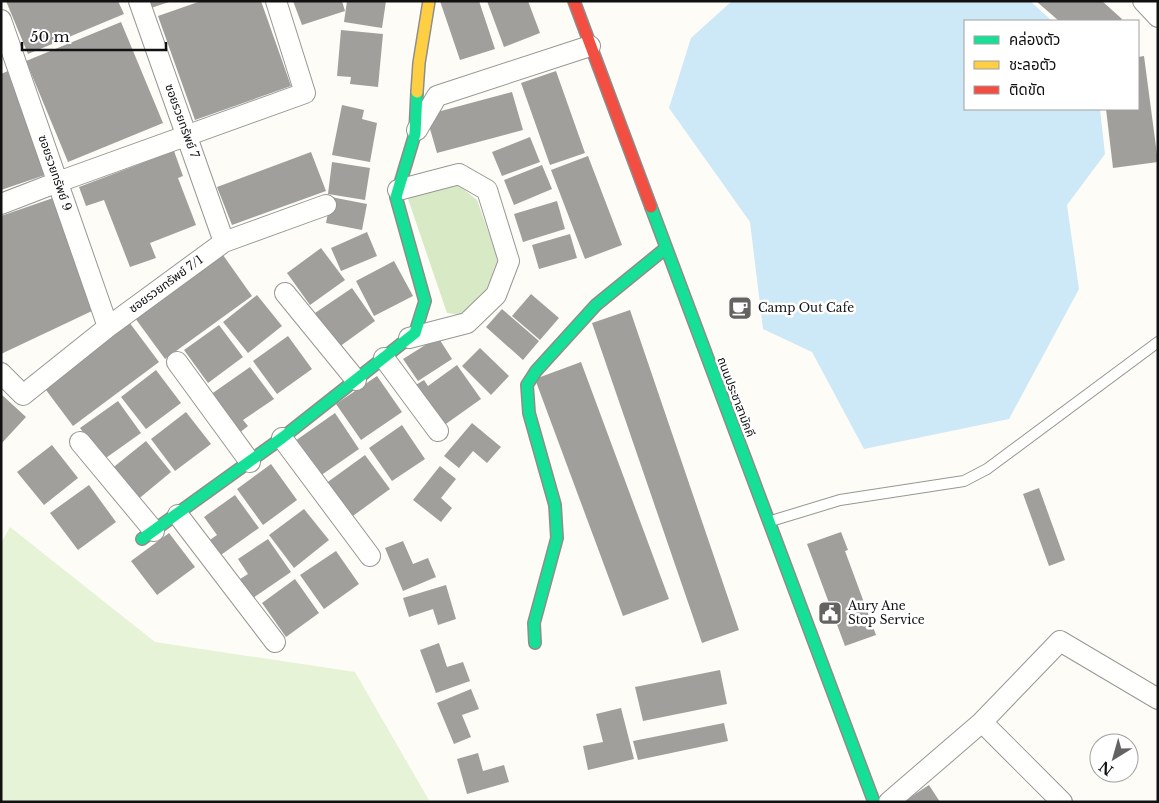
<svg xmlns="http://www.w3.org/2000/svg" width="1159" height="803" viewBox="0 0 1159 803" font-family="'Libre Baskerville','Noto Sans Thai',serif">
<rect width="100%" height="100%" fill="#fdfcf7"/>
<!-- green -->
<path fill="#e7f3d7" d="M10 527 155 642 355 672 430 802H1V543Z"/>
<!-- forest -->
<path fill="#d8eac5" d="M456 183 477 200 498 259 486 290 461 315 447 313 407 196Z"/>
<!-- water -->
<path fill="#cde8f7" d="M732 1H1030L1052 21H965V109H1100L1105 154 1067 205 1079 289 1009 419 864 449 812 352 763 329 750 222 669 108 691 38Z"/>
<!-- building -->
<path fill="#a19f9c" d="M6 1H118L124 14 28 54Z
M149 1H169V2L151 8Z
M201 1H261L291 86 195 120 158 16Z
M293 1H342L345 11 302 25Z
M347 1H386L382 28 344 22Z
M440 1H479L495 49 460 60Z
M487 1H528L540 33 504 47Z
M1036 1H1102L1122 19 1120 21H1059Z
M121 22 163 123 68 162 26 61Z
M341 30 383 34 378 87 350 84 351 77 337 76Z
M1144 56 1158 162 1113 168 1106 109H1138V57Z
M8 71 45 175 1 190V74Z
M556 71 585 153 550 165 521 83Z
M512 92 523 130 437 153 426 115Z
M342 105 364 110 362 119 377 123 370 162 332 155Z
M530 137 540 162 502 176 492 152Z
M174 151 183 176 178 178 196 225 150 243 156 258 130 267 104 200 86 206 79 187Z
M311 152 326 191 232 225 217 187Z
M588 156 622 245 585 259 551 170Z
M332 162 370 168 365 200 328 194Z
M542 165 552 189 514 205 504 180Z
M331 197 367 204 362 230 326 223Z
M53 198 92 311 1 354V216Z
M557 201 565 229 523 242 514 214Z
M367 232 377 256 341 271 331 248Z
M570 234 577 258 539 269 532 245Z
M321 248 345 280 310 305 287 273Z
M223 255 252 296 165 359 135 318Z
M394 261 413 296 374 316 356 281Z
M352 288 375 321 339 347 315 313Z
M531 294 559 318 540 340 512 316Z
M257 295 282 326 248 353 223 322Z
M502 309 539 341 523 360 486 327Z
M630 310 739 630 702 643 592 323Z
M129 322 159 362 73 426 43 386Z
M219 325 243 357 208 383 184 350Z
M288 336 312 369 277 394 253 361Z
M438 337 452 359 418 381 403 359Z
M480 348 509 376 491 395 462 366Z
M581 362 669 599 623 616 535 379Z
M457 365 481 399 443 426 414 386 424 380 428 386Z
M250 367 274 399 243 420 248 426 238 434 210 395Z
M156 370 181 403 146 429 121 397Z
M377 376 402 412 361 440 336 404Z
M1 394 26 417 1 444Z
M118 401 141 433 103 460 80 428Z
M186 412 211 444 175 471 151 439Z
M335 413 359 449 320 476 295 441Z
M472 423 501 447 487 463 473 451 459 468 444 456Z
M402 425 425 459 392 481 369 448Z
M146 441 171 472 136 501 110 470Z
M52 445 78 478 44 505 17 472Z
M365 455 390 489 350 518 325 484Z
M271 464 297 500 263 525 237 489Z
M440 466 456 479 441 498 452 508 441 522 413 500Z
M89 485 116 522 78 550 50 513Z
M1039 488 1065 560 1049 566 1023 494Z
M235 495 259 528 218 557 207 542 217 535 204 517Z
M304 509 329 540 294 568 269 535Z
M841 532 848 550 845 551 876 635 845 646 807 544Z
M169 533 195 567 157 595 131 561Z
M268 539 291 572 250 600 237 581 248 574 238 559Z
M403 541 413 564 428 558 436 577 403 591 385 548Z
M336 551 359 584 324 609 300 575Z
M295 579 319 613 286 637 262 603Z
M446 585 456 619 438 625 433 609 409 617 403 598Z
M439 643 447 667 463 662 470 681 436 693 420 650Z
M720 670 727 704 643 721 635 687Z
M471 689 479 709 462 715 471 737 454 744 437 703Z
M621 708 634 759 588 770 583 746 603 742 596 714Z
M724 723 728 741 638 760 633 741Z
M478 753 483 771 504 765 509 782 467 794 457 759Z
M929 785 940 802H903Z"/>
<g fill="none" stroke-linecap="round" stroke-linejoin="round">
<!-- lane casing -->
<g stroke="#979795" stroke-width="12">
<path id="lane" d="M771 521 840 500 964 481 987 469 1158 342"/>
</g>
<!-- street casing -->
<g stroke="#979795" stroke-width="22">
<path id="street" d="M139 1 224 242
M1143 1 1158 17
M1 20 108 327
M417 130 437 96 590 46
M398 190 459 174 487 190 509 261 496 295 467 323 409 338
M1 204 58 182 305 93 276 1
M285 293 356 380
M384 358 438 431
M177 362 250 462
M1 373 23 395 108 327 224 242 326 205
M282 438 370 556
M80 442 154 531
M178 515 275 642
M982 722 1062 802
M889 802 982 722 1060 641 1158 699"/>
</g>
<!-- fast casing -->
<g stroke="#8e8d8b" stroke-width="14">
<path id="fast" d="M651 207 874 802
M142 539 282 438 415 333 425 301 396 197 415 134 417 92
M535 643 534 623 557 538 555 505 529 413 527 385 536 371 596 305 666 248"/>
</g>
<!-- slow casing -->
<g stroke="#8e8d8b" stroke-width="14">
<path id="slow" d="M417 92 419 63 429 1"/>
</g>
<!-- jam casing -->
<g stroke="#8e8d8b" stroke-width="14">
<path id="jam" d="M574 1 651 207"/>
</g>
<!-- lane -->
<use href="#lane" stroke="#fffffe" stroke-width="10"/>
<!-- street -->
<use href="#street" stroke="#fffffe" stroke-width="20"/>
<!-- fast -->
<use href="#fast" stroke="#16e098" stroke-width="11"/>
<!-- slow -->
<use href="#slow" stroke="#ffcf43" stroke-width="11"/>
<!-- jam -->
<use href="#jam" stroke="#f24e42" stroke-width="11"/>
</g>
<!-- icons -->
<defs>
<g id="cafe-square" transform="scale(1.25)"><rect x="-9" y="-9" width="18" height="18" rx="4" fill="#646362" stroke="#fff"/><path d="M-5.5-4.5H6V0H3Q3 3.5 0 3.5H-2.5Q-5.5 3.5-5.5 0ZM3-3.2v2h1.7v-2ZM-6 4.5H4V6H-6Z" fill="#fff"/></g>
<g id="civic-square" transform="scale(1.25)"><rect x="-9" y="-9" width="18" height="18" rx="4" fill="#646362" stroke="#fff"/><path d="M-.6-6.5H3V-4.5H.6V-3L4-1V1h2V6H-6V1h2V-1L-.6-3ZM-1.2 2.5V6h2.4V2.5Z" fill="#fff"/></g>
</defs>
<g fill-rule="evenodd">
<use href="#cafe-square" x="740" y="308"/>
<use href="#civic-square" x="830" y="613"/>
</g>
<g text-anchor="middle" stroke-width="5" stroke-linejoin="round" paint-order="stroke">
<!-- street labels -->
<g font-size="12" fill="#111" stroke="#fff">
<text transform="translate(182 121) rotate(70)" y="4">ซอยรวยทรัพย์ 7</text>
<text transform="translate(55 173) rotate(71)" y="4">ซอยรวยทรัพย์ 9</text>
<text transform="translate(166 284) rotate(-36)" y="4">ซอยรวยทรัพย์ 7/1</text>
<text transform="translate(736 397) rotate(69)" y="4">ถนนประชาสามัคคี</text>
</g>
<!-- poi labels -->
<g font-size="12" fill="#111" stroke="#fff" text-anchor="start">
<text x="758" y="312">Camp Out Cafe</text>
<text x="848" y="610">Aury Ane<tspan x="848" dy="14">Stop Service</tspan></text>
</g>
</g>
<!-- border -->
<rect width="1159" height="803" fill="none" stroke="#111111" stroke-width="5"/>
<!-- legend -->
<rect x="964" y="20" width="175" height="90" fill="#ffffff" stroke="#a0a0a0"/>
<rect x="974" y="36" width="25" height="8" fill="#16e098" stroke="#a0a0a0"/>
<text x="1009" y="45" font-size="15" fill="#111111">คล่องตัว</text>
<rect x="974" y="61" width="25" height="8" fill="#ffcf43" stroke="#a0a0a0"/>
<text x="1009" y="70" font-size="15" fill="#111111">ชะลอตัว</text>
<rect x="974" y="86" width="25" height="8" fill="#f24e42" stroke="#a0a0a0"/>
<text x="1009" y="95" font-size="15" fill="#111111">ติดขัด</text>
<!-- north arrow -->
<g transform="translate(1114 758) rotate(217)"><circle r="24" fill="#ffffff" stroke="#a0a0a0"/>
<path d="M0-4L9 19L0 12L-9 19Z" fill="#646362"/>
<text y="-8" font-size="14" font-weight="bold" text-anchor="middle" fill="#111111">N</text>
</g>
<!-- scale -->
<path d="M22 42v8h144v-8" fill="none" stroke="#111111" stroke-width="2.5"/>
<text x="30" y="42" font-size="15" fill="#111111" stroke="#ffffff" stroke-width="4" paint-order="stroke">50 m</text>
</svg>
